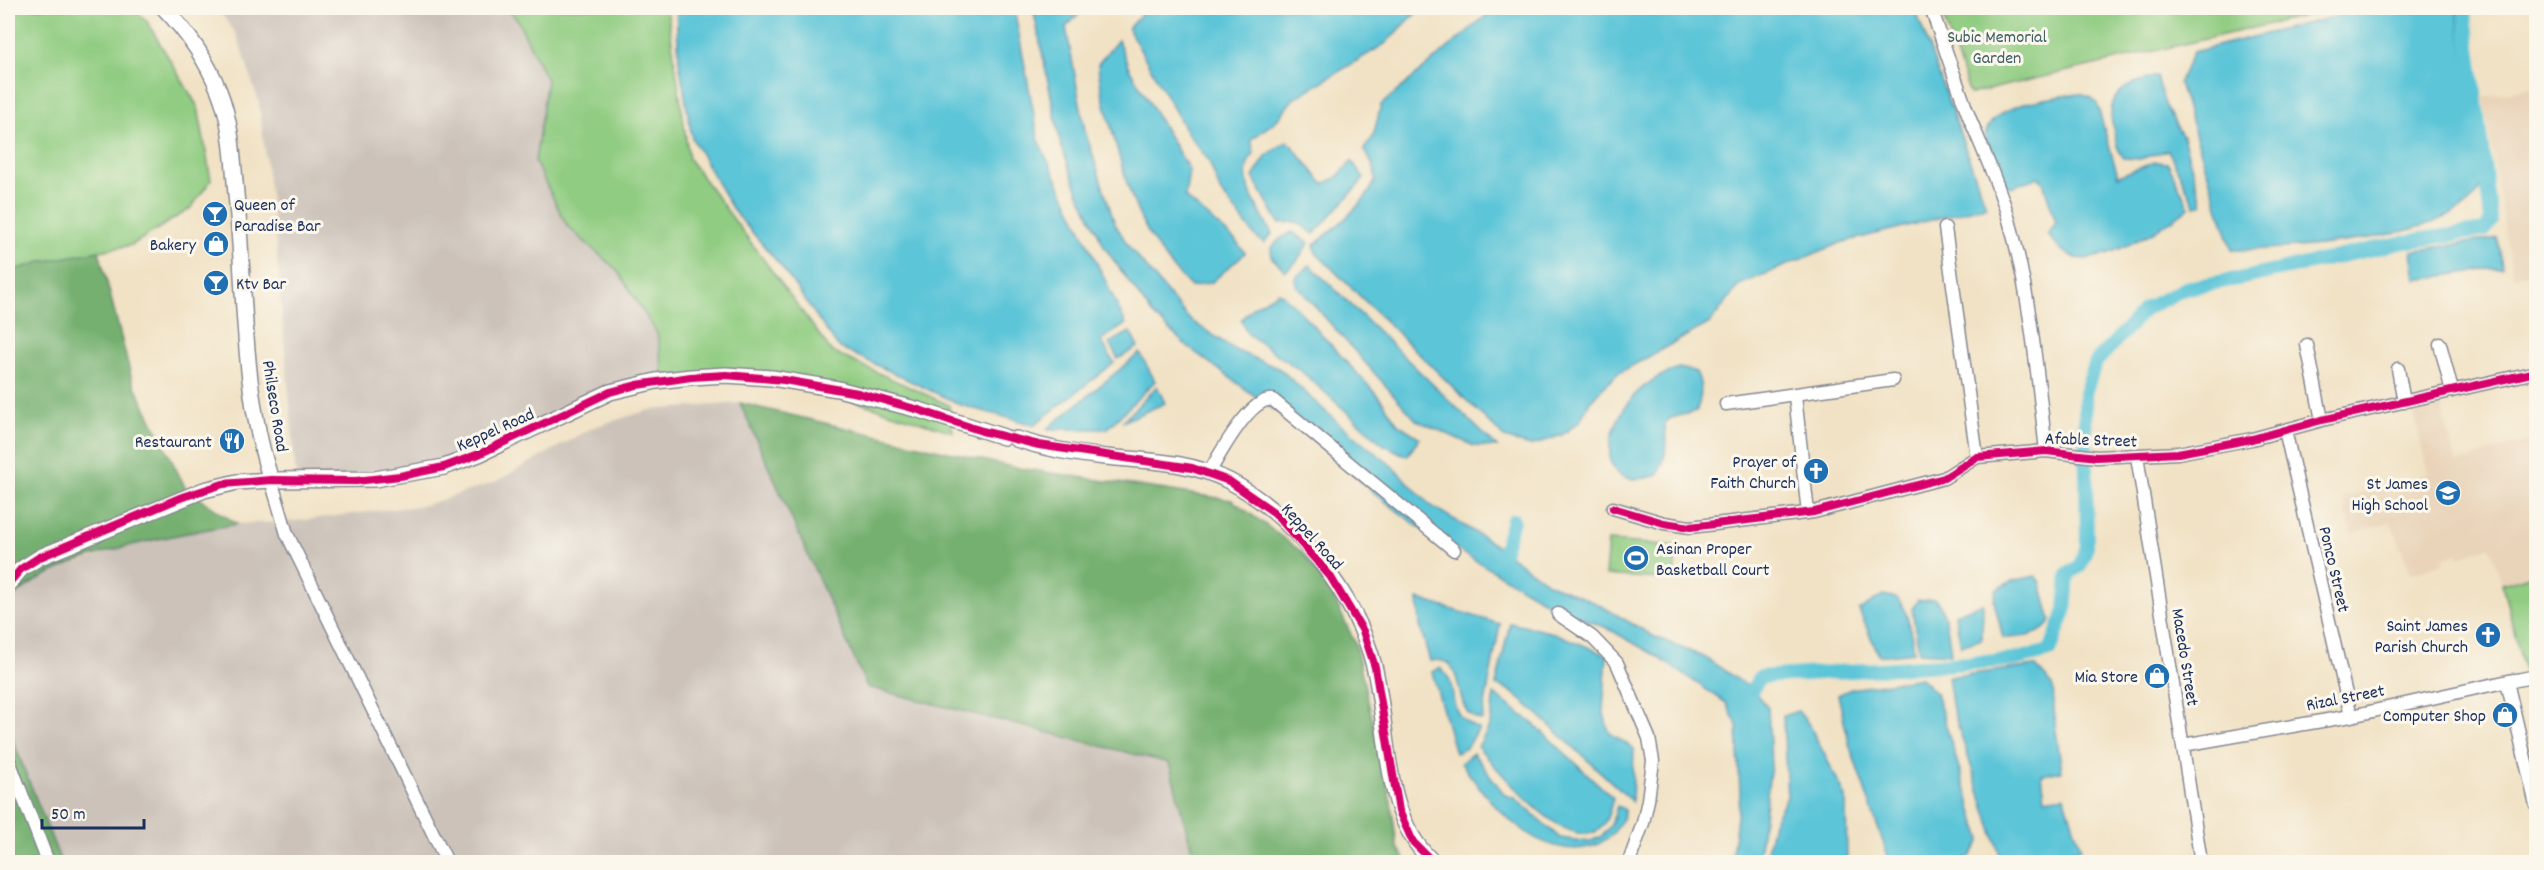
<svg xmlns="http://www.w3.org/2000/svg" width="2544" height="870" viewBox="0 0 2544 870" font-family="Dekko,sans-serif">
<rect width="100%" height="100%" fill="#fbf7ec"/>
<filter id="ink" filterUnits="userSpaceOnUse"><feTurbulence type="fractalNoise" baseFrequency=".0167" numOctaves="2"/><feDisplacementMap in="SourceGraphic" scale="12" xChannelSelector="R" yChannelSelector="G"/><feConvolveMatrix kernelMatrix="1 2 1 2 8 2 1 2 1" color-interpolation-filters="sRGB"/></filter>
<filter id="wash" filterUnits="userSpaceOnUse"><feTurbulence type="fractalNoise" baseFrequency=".008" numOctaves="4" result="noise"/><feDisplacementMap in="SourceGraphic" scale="24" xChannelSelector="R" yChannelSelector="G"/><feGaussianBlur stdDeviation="1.35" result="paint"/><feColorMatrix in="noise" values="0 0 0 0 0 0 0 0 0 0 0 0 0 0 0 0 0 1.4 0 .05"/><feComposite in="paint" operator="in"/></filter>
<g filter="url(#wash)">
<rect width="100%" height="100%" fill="#f1e2c5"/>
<!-- built -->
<path fill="#e9d4b9" d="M2536 87V273L2513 277 2483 97Z
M2440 402 2456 463 2536 438V574L2502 584 2490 547 2459 557 2457 553 2443 558V563L2411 574 2391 521 2352 534 2342 498 2428 474 2413 408Z"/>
<!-- industrial -->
<path fill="#ccc2b9" d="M217 8H371L376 15 391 8H505L517 19 547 80 535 162 567 226 617 270 657 333 664 379 608 388 559 408 489 450 434 473 297 486 275 234 259 103 237 35Z
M740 403 1012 467 1232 500 1302 552 1331 592 1355 643 1170 763 1195 862H61L8 728V602L21 588 43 575 142 541 237 524 295 521 426 505 495 482 594 427 649 410Z"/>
<!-- green -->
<path fill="#90cc81" stroke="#567e70" stroke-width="1.5" d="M8 8H132L146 20 198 107 211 180 191 208 132 245 41 262 8 272Z
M505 8H667L689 159 832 352 949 405 953 432 774 376 664 379 657 333 617 270 567 226 535 162 547 80 517 19Z
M1940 8H2338L1970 94Z
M1608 541 1677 546 1674 580 1605 575Z
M2536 574V669L2524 671 2502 584Z"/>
<!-- forest -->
<path fill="#74b06f" stroke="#487066" stroke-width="1.5" d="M99 251 132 380 186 489 237 524C170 536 57 553 8 602V272L41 262Z
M740 403 1012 467 1232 500 1302 552 1331 592 1355 643 1391 802 1397 846 1407 862H1195L1169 763 867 687Z
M8 728 61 862H8Z"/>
<!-- water -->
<path fill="#5cc5d8" stroke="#3c7a9b" stroke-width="1.5" d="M676 8H1014L1039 142 1126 324 1101 340 1114 363 1034 425 961 405 838 347 781 266 733 210 692 138 679 61Z
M1033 8H1085L1066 27 1085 131 1115 224 1129 247 1189 319 1237 351 1280 369 1336 421 1392 466 1430 505 1489 541 1548 583 1598 604 1655 637 1704 657 1752 689 1768 708 1771 765 1758 862H1731L1740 795 1737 725 1726 703 1653 654 1607 628 1554 607 1417 526 1373 492 1304 432 1188 347 1152 314 1105 248 1077 189 1061 145Z
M1147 8H1421L1385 44 1293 99 1278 119 1251 140 1254 153C1233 177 1260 210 1272 234L1264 243 1255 236 1220 191 1209 161 1188 134 1128 28Z
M1495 8H1915L1986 206 1840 243 1739 285 1710 323 1617 374 1590 401 1580 421 1562 435 1530 446 1505 438 1316 253 1314 245C1329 234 1371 198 1375 180 1377 170 1369 158 1364 149L1373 137 1381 105Z
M2369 8H2456C2465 56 2471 103 2477 152 2478 161 2483 179 2480 188 2459 240 2283 250 2232 250L2179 83 2193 52Z
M1118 40 1129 68 1189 170 1185 197 1235 240 1245 253 1212 282 1191 287C1143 240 1132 204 1115 141 1108 115 1100 91 1098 64Z
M2157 76 2165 106 2183 137 2202 204 2195 206 2168 150 2140 159 2124 158C2117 150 2116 142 2114 132 2103 94 2124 85 2157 76Z
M2080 94 2092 98 2097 104 2118 176 2155 162 2168 163 2189 207C2170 225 2102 264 2076 258 2063 254 2056 245 2048 235L2056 222 2043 182 2038 177 2011 187 1999 182C1995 171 1988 159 1986 147 1976 104 2052 97 2080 94Z
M1288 141 1323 184 1336 178 1352 161 1364 179 1314 234 1297 222 1279 223 1253 177 1267 155Z
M1292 232 1309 243 1296 262 1286 271 1272 258 1271 248 1281 238Z
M2498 238 2502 267 2416 280 2412 251Z
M1310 265 1497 447 1474 446 1416 420 1296 285V277Z
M1279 292 1295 306 1380 398 1398 424 1420 438 1407 456 1384 445 1302 372 1248 334 1241 320 1253 307Z
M1130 332 1138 347 1118 359 1109 343Z
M1140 353 1155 381 1107 429H1047Z
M1679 368 1696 372C1703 385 1701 397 1697 411L1671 418 1665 423C1666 442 1668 458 1657 475 1593 495 1604 431 1632 398 1644 384 1662 374 1679 368Z
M1157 386 1165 403 1122 422Z
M2035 576 2040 581 2051 621C2039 638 2023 637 2003 638L1994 601 1996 590 2012 581Z
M1883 595C1887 596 1894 597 1897 599 1908 607 1912 639 1914 652L1879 656 1859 610Z
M1418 599 1500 624 1482 720C1448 717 1471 652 1430 661L1420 626Z
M1935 599C1948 614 1948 635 1951 654L1919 652 1912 609 1918 600Z
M1983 603 1982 639 1961 646 1955 614Z
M1510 623 1554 633 1607 655 1603 710 1609 732 1634 749 1632 801 1534 711 1509 690 1496 685Z
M2035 666 2053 685 2055 724 2062 771 2042 775 2045 799 2064 796 2081 849 2043 854V862H2002L1953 710 1948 677Z
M1440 668C1465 690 1438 710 1479 729L1465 749 1455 753 1432 672Z
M1921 678 1936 693 1981 840 1970 857 1956 862H1890L1850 747 1838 695 1851 689Z
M1494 694 1535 725 1613 798C1610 808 1607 825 1597 831 1562 850 1499 770 1478 747L1490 725Z
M1798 711 1810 726 1846 797 1847 862H1765L1773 822 1787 797 1783 716Z
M1473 753 1505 795 1515 798 1560 838 1589 842 1602 836 1611 825 1617 806 1625 810C1612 857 1563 857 1527 833 1500 816 1479 788 1461 763Z"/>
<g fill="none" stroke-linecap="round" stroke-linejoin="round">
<!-- canal -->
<path stroke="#5cc5d8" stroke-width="14" d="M1501 561 1513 520
M1746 701 1760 677 2013 660 2050 651 2065 611 2068 574 2080 566 2087 546 2085 393 2096 362 2145 309 2186 288 2248 277 2404 242 2485 230 2491 220 2464 8"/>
</g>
</g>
<g filter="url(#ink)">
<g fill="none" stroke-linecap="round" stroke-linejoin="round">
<!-- minor casing -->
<g stroke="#868892" stroke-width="15">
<path id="minor" d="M1931 8C1944 45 1956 82 1970 119 1983 150 1997 181 2007 213 2030 290 2037 371 2046 451
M1945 228 1977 457
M2440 344 2452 391
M2307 345 2322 420
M2398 369 2404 402
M1795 396 1808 513
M1726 404 1893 380
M2285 430 2351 716
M2137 456 2201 862
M1209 473C1219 455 1251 396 1273 400L1454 550
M271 480 287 534 447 862
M1613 508 1664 523 1690 527 1814 512 1944 478 1977 457 2046 451 2097 457 2178 453 2252 439 2322 420 2536 372
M1558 614 1592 637 1617 663 1649 738 1653 761 1648 800 1643 823 1629 862
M2536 676 2507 682 2536 805
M2183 745 2351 716 2513 680
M8 758 48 862"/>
</g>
<!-- tertiary casing -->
<g stroke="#868892" stroke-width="18">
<path id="tertiary" d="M164 8C188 33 206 58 219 91 232 123 233 160 236 194 246 290 241 388 271 480
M1016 439C1044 448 1075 454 1105 457 1147 461 1190 461 1229 481 1293 514 1357 597 1374 666 1390 730 1381 816 1433 862
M8 584 21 569 40 557 204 490 237 482 271 480 375 479 444 467 479 454 610 392 656 381 691 377 726 375 772 378 838 389 919 410 1004 437"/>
</g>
<!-- minor -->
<use href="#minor" stroke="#fff" stroke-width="12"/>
<!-- tertiary -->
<use href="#tertiary" stroke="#fff" stroke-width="15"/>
<!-- cycleway casing -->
<g stroke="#fbf7ec" stroke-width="11">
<path id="cycleway" d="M1613 508 1664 523 1690 527 1814 512 1944 478 1977 457 2046 451 2097 457 2178 453 2252 439 2322 420 2536 372
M8 584 21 569 40 557 180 498 223 484 271 480 356 481 400 476 444 467 479 454 610 392 637 385 691 377 726 375 784 380 858 393 919 410 982 431 1039 445 1192 468 1229 481 1275 513 1330 576 1363 631 1375 667 1399 811 1413 842 1433 862"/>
</g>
<!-- cycleway -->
<use href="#cycleway" stroke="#d6006c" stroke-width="8"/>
</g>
</g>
<!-- icons -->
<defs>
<g id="bar-disc" transform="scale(1.35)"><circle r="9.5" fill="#1f6fb2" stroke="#fbf7ec"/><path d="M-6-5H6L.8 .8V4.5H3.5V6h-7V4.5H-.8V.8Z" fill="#fff"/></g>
<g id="shop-disc" transform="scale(1.35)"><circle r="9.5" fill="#1f6fb2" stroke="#fbf7ec"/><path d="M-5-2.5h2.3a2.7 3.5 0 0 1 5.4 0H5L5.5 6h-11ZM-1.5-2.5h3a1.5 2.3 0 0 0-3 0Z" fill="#fff"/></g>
<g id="restaurant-disc" transform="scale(1.35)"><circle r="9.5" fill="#1f6fb2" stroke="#fbf7ec"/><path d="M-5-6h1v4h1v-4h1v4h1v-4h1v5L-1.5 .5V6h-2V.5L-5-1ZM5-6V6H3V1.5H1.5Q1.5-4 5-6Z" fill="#fff"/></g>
<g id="church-disc" transform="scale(1.35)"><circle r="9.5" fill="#1f6fb2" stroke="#fbf7ec"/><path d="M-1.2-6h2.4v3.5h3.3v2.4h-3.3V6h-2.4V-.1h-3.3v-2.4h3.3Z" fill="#fff"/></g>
<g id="school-disc" transform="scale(1.35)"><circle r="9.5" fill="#1f6fb2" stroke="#fbf7ec"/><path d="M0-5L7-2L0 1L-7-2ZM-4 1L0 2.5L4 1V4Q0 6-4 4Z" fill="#fff"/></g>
<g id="stadium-disc" transform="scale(1.35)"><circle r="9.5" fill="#1f6fb2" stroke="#fbf7ec"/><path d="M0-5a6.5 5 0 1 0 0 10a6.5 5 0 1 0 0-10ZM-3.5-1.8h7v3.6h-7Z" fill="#fff"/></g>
</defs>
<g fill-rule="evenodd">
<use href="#bar-disc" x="215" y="214"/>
<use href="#shop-disc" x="216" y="244"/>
<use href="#bar-disc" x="216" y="283"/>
<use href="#restaurant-disc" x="232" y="441"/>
<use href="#church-disc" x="1816" y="471"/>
<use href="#school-disc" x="2448" y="493"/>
<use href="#stadium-disc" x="1636" y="558"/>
<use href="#church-disc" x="2488" y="635"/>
<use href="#shop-disc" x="2157" y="676"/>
<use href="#shop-disc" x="2505" y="715"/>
</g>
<g text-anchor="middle" stroke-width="6" stroke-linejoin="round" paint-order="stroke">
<!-- park labels -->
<g font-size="18" fill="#3e5e68" stroke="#fbf7ec">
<text x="1997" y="42">Subic Memorial<tspan x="1997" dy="21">Garden</tspan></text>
</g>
<!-- poi labels -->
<g font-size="18" fill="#1b2f5e" stroke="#fbf7ec" text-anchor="end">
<text x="234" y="210" text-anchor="start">Queen of<tspan x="234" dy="21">Paradise Bar</tspan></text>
<text x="196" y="250">Bakery</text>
<text x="236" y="289" text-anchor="start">Ktv Bar</text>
<text x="212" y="447">Restaurant</text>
<text x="1796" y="467">Prayer of<tspan x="1796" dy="21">Faith Church</tspan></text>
<text x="2428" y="489">St James<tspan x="2428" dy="21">High School</tspan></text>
<text x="1656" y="554" text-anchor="start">Asinan Proper<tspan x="1656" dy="21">Basketball Court</tspan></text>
<text x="2468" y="631">Saint James<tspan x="2468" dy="21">Parish Church</tspan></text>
<text x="2138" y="682">Mia Store</text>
<text x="2486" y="721">Computer Shop</text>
</g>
<!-- street labels -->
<g font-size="18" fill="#1b2f5e" stroke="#fbf7ec">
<text transform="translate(276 406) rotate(81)" y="6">Philseco Road</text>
<text transform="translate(495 429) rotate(-24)" y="6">Keppel Road</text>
<text transform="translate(2091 439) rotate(2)" y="6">Afable Street</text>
<text transform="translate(1313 536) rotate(48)" y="6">Keppel Road</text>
<text transform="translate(2335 569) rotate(77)" y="6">Ponco Street</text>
<text transform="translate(2186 657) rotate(81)" y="6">Macedo Street</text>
<text transform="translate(2345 697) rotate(-11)" y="6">Rizal Street</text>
</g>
</g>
<!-- margin -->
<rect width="2544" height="870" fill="none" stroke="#fbf7ec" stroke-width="30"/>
<!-- scale -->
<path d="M42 819v9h102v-9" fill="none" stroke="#1b2f5e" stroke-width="3"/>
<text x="51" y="819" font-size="18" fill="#1b2f5e" stroke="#fbf7ec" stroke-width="4.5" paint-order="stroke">50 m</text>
</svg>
